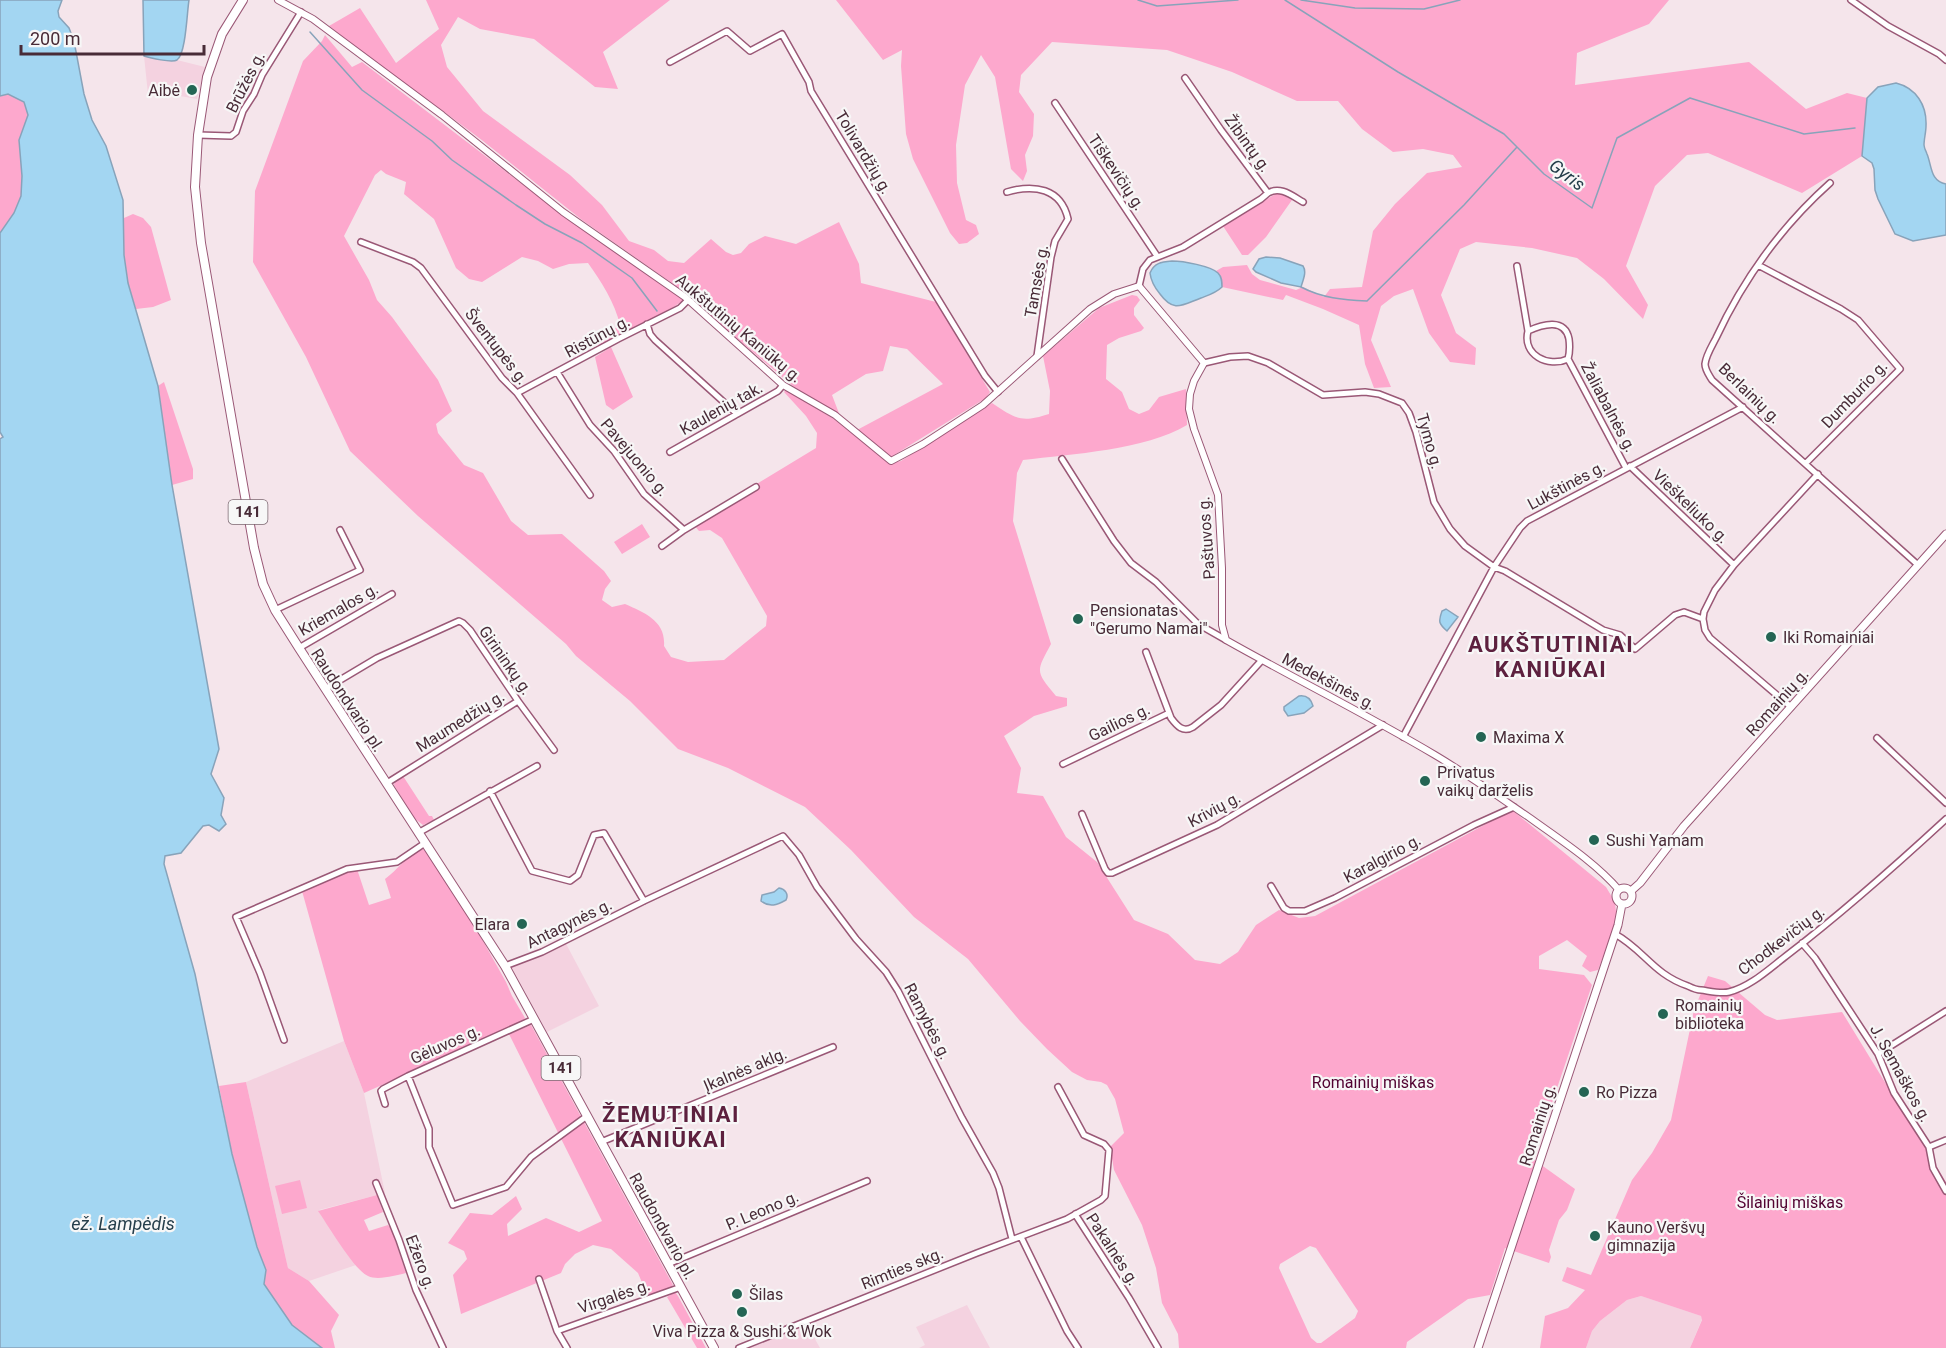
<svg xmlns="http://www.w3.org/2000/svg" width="1946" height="1348" viewBox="0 0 1946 1348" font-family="Roboto,sans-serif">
<rect width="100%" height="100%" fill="#f5e5eb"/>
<!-- built -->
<path fill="#f4d2e0" d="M144 56 172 61 177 60 205 67 197 99 180 96 148 94Z
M564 940 599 1006 547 1032 510 964Z
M344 1041 364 1093 385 1193 319 1210 356 1265 309 1281 288 1268 246 1082Z
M1641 1296 1701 1316 1702 1319 1690 1348H1586L1592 1331 1600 1321 1627 1300Z
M967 1305 990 1348H919L925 1345 916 1327Z
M813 1324 815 1339 820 1348H748Z"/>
<!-- green -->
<path fill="#fda8cd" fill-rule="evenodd" d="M426 0H670L603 52 618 89 595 87 534 39 480 29 458 17 441 45 447 67 483 111 570 175 602 205 629 241 654 250 668 261 684 263 711 239 726 252 733 255 741 253 749 244 765 236 796 244 839 222 859 264 861 283 936 302 990 392 986 398 891 457 857 430 943 384 907 349 890 346 883 371 866 374 832 395 840 416 794 387 673 284 582 220 483 141 439 108 389 73 329 26 360 8 396 63 439 29Z
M836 0H1669L1649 24 1577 53 1575 85 1749 62 1806 109 1847 93 1867 98 1862 156 1802 193 1708 153 1687 155 1655 186 1626 266 1648 305 1643 319 1604 279 1577 258 1532 248 1476 242 1460 249 1441 295 1456 333 1476 348 1475 365 1450 362 1429 333 1413 289 1394 296 1381 306 1371 340 1391 387 1374 388 1365 364 1359 325 1323 309 1286 295 1283 300 1222 287 1220 276 1216 271 1223 267 1247 265 1252 274 1260 280 1296 290 1303 287 1324 297 1330 289 1362 287 1373 231 1395 204 1427 173 1462 167 1453 155 1423 149 1393 152 1362 129 1338 101H1297L1232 72 1167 50 1052 42 1021 75 1019 92 1034 114 1033 136 1025 155 1027 171 1023 181 1011 169 995 77 981 55 965 85 956 145 957 183 966 220 976 225 979 234 967 243 959 244 950 233 913 159 906 134 901 66 902 50 883 60Z
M325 35 352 67 362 62 580 228 684 300 663 314 601 345 596 346 597 341 620 325C615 303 601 281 588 263L569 264 553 269 538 261 522 257 482 282 469 279 456 268 434 219 404 194 406 182 386 174 381 170 375 175 344 236 369 280 377 300 392 317 438 380 452 411 436 424 438 433 464 465 483 473 511 521 528 535 562 534 604 571 611 581 605 589 602 600 612 607 625 604C645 613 666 621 664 646L671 657 688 662 724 660 766 626 767 616 722 538 710 530 699 531 694 525 755 485 816 448 817 433 806 416 784 392 786 390 834 419 885 460 893 463 901 461 992 403C1016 419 1021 423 1049 414L1050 391 1043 356 1099 308 1132 295 1137 296 1140 300 1134 308V315L1144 328 1141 331 1119 338 1107 345 1106 379 1122 392 1129 409 1139 414 1149 410 1159 397 1186 389 1187 425C1145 450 1072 454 1023 460L1017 473 1013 521 1051 644C1036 672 1035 671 1056 696L1067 698V706L1034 716 1004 736 1021 768 1017 793 1043 796 1066 837 1097 862 1134 920 1168 934 1195 960 1220 964 1238 952 1256 925 1279 910 1299 918 1315 916 1512 810 1606 887 1615 902 1617 921 1598 970 1590 972 1582 966 1587 956 1567 940 1539 956V969L1584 975 1592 985 1533 1159 1575 1189 1567 1210 1559 1220 1549 1250 1551 1257 1549 1263 1505 1248 1490 1295 1468 1299 1407 1342 1406 1348H1179L1178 1334 1162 1303 1156 1268 1142 1225 1114 1170 1110 1147 1124 1133 1115 1099 1107 1085 1101 1082 1087 1080 1072 1072 1047 1049 1020 1021 968 959 914 917 851 850 805 807 728 768 678 749 630 701 576 656 566 644 418 516 350 451 306 357 253 262 255 191 303 61 322 41ZM1310 1246 1316 1248 1358 1311 1355 1318 1321 1343H1317L1311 1338 1279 1268 1280 1264Z
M8 94 24 102 28 115 19 140 22 176 21 196 14 213 0 233V96Z
M1277 193H1280L1292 200 1266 237 1248 255H1242L1223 226Z
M133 214 143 218 151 227 171 300 153 307 136 309 128 283 124 255V218Z
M611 347 633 397 613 410 606 405 595 357Z
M164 382 193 469V479L172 485 158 386Z
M642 524 650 537 622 554 614 542Z
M403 776 429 816H432L434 820 423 825 414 818 394 785 395 781Z
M424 849 478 932 506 982 512 996 525 1018 521 1023 364 1093 344 1041 302 891 357 869 369 905 391 898 385 879C399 869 406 855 424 849Z
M1708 976 1725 981 1765 1015 1777 1020 1842 1012 1946 1182V1348H1690L1702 1320 1701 1316 1641 1296 1627 1300 1600 1321 1592 1331 1586 1348H1540L1545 1316 1568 1308 1585 1290 1562 1281 1567 1267 1591 1275 1632 1180 1652 1153 1671 1120 1694 1010Z
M531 1025 673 1285 668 1290 648 1297 638 1273 611 1249 593 1245 575 1254 565 1264 561 1273 461 1314 453 1275 467 1259 464 1251 448 1243 470 1213 492 1215 516 1196 522 1209 507 1224 508 1236 546 1218 579 1232 602 1221 509 1034Z
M246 1082 288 1268 309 1281 339 1315 331 1331 335 1348H322L292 1325 264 1284 266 1270 257 1247 232 1154 219 1086Z
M300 1180 307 1208 282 1214 275 1186Z
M377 1195 383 1212 364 1220 369 1231 388 1225 391 1228 406 1273C396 1275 378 1281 368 1276 354 1270 328 1225 318 1211Z
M675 1292 678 1296 706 1348H697L667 1297Z"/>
<!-- water -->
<path fill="#a3d6f2" stroke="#88a3ba" stroke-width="1.5" d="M0 0H62L58 11 59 17 69 28 74 41 84 94 92 120 106 146 123 200 124 255 128 283 158 386 172 485 219 749 211 774 224 798 221 815 226 824 219 831 209 825 203 826 181 853 165 856 164 864 195 974 232 1154 257 1247 266 1270 264 1284 292 1325 322 1348H0V439L3 437 0 432V233L14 213 21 196 22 176 19 140 28 115 24 102 8 94 0 96Z
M143 0H189C187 11 186 54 177 60 172 63 150 58 144 56Z
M1896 83C1916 88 1927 105 1926 126 1926 132 1924 139 1924 145 1925 151 1925 148 1927 154 1932 166 1930 181 1946 184V235L1913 241 1895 234 1878 199 1875 190 1874 169 1872 163 1862 156 1867 98 1878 87Z
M1266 257 1280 258 1303 266C1307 272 1303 280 1301 287L1281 283 1256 272 1253 269 1259 259Z
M1172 261C1183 261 1211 266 1218 273 1222 277 1222 282 1222 287 1216 293 1209 295 1201 298 1182 305 1174 313 1160 294 1155 288 1151 282 1150 273 1154 263 1161 262 1172 261Z
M1446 609 1458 617 1447 631C1439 624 1438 622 1442 611Z
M1299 696C1306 695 1311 699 1313 706L1304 713 1288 716 1284 710V707Z
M779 888C785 889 789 894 786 900 777 905 770 908 761 901L762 895 774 892Z"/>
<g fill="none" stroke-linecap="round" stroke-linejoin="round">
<!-- stream -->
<path stroke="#88a3ba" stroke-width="1.5" d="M1138 0 1157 6 1238 0
M1285 0 1398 72 1504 134 1544 174 1592 208 1617 138 1690 98 1804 134 1855 128
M1301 0 1355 8 1424 9 1460 0
M310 32 362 90 432 141 452 160 516 205 545 224 582 243 632 278 657 311
M1301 287C1322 298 1343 300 1367 301L1464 205 1517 147"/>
<!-- minor casing -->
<g stroke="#9a5876" stroke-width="8">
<path id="minor" d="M1851 0 1888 26 1939 54 1946 60
M670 62 727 31 750 51 782 34 809 82 811 91 985 376 998 392
M1185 78 1221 130 1268 193C1280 186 1291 195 1303 202
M1055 103 1157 256
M198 135 231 136 236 132 243 111 254 94 262 75 301 12
M1830 183C1782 226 1743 280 1716 338 1712 346 1706 355 1705 364 1705 370 1709 375 1712 380L1918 565
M1007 192C1034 184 1061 188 1068 219L1055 241 1051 257 1037 356
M361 242 413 262 421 268 502 378 517 393 590 495
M1758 265 1841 309 1858 320 1900 369 1806 463
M1517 266 1528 331
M1139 286 1143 269 1150 260 1183 247 1261 199 1268 193
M647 324 650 334 655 340 737 414
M1568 359C1548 368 1522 355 1528 331 1543 324 1565 318 1569 339 1570 347 1570 352 1568 359L1626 468
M1204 363 1230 357 1248 356 1268 363 1323 395 1365 392 1379 394 1402 403 1409 413 1416 432 1434 502 1450 529 1465 546 1494 567 1505 571 1603 630 1620 635 1635 649 1675 615 1684 612 1703 619
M557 372 590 425 614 451 644 494 684 530 662 546
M517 393 618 339 680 308 688 300
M670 452 778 391 783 385
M1062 459 1114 541 1131 563 1156 582 1198 624 1226 640
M1630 466 1734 565
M684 530 756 487
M275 610 360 570 340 530
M299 648 392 594
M1146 652 1171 718C1177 726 1183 733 1193 727L1221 705 1262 660
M325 689 377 658 459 621 463 623 470 630 518 701 554 750
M1791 707 1710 638 1705 630 1703 619 1704 612 1715 590 1734 565 1818 474
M1403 737 1494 567 1520 528 1527 521 1743 407
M1877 738 1946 803
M1063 764 1169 713
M387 783 518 701
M490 791 532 871 570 881 578 875 594 835 604 833 644 901
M1082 814 1105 869 1108 873H1112L1217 825 1383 725
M418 833 537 766
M1271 886 1284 908 1289 911H1305L1335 898 1474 825 1514 807
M1615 934C1644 950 1653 974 1688 986 1692 988 1697 990 1701 990 1709 991 1721 994 1729 992 1750 987 1769 969 1786 956 1842 913 1894 867 1946 819
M1802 943 1815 958 1878 1054 1894 1093 1929 1147 1933 1168 1946 1191
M505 966 542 952 644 901 783 836 799 855 817 887 856 939 886 972 898 991 962 1118 993 1173 999 1188 1012 1239
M284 1040 260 973 236 917 347 869 397 862 425 843
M1878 1054 1946 1011
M408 1076 429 1129V1147L453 1205 506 1187 531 1157 587 1116
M385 1104 381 1091 383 1089 408 1076 534 1019
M601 1142 833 1047
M1929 1147 1946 1140
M376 1183 399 1240 416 1290 443 1348
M1075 1214 1129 1298 1158 1348
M1021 1237 1067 1331 1078 1348
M668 1264 867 1181
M539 1279 557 1331 567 1348
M557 1331 681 1287
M739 1348 977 1253 1067 1219 1101 1200 1105 1196 1109 1150 1104 1144 1084 1135 1058 1087"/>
</g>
<!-- tertiary casing -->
<g stroke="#9a5876" stroke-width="8">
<path id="tertiary" d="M278 0 313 19 442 115 563 212 685 297 783 385 835 415 891 461 923 444 983 405 1090 309 1114 294 1139 286 1204 363 1194 381 1190 394 1189 409 1194 429 1218 495 1222 568V625L1226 640C1295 679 1366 714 1435 755 1467 774 1499 797 1530 818 1559 839 1595 862 1619 890"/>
</g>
<!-- secondary casing -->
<g stroke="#9a5876" stroke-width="9">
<path id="secondary" d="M1616 896a8 8 0 1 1 16 0a8 8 0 1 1-16 0Z
M1631 891 1640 883 1684 826 1946 534
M1478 1348 1618 925 1622 904"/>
</g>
<!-- primary casing -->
<g stroke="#9a5876" stroke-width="10">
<path id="primary" d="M243 0 222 34 207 77 198 135 195 187 201 243 254 548 263 584 275 610 299 648 505 966 714 1348"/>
</g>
<!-- minor -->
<use href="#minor" stroke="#fff" stroke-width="5"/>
<!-- tertiary -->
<use href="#tertiary" stroke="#fff" stroke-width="6"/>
<!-- secondary -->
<use href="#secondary" stroke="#fff" stroke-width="7"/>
<!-- primary -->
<use href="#primary" stroke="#fff" stroke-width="8"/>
</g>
<!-- markers -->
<g fill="#246554" stroke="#f7f7f7" stroke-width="2">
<circle cx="192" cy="90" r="6"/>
<circle cx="1078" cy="619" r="6"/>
<circle cx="1771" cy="637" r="6"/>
<circle cx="1481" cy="737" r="6"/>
<circle cx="1425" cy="781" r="6"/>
<circle cx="1594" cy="840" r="6"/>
<circle cx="522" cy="924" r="6"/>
<circle cx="1663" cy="1014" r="6"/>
<circle cx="1584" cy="1092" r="6"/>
<circle cx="1595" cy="1236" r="6"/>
<circle cx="737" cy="1294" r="6"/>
<circle cx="742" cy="1312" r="6"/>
</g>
<g text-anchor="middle" stroke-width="4.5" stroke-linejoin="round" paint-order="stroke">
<!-- shield labels -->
<g fill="#f7f7f7" stroke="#7c6871" stroke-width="1.5">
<rect x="228.5" y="500" width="39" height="24" rx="4.5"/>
<rect x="541.5" y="1056" width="39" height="24" rx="4.5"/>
</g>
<g font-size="15" font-weight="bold" fill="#482b37">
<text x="248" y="517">141</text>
<text x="561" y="1073">141</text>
</g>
<!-- street labels -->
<g font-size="16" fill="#482b37" stroke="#f7f7f7">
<text transform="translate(245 82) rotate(-63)" y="6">Brūžės g.</text>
<text transform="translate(1248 143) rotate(54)" y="6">Žibintų g.</text>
<text transform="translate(864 152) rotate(59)" y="6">Tolivardžių g.</text>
<text transform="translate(1117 172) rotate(56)" y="6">Tiškevičių g.</text>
<text transform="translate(1036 281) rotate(-80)" y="6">Tamsės g.</text>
<text transform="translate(739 328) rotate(40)" y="6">Aukštutinių Kaniūkų g.</text>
<text transform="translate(597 336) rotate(-28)" y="6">Ristūnų g.</text>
<text transform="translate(497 346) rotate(52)" y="6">Šventupės g.</text>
<text transform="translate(1750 393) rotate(44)" y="6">Berlainių g.</text>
<text transform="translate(1854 394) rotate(-46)" y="6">Dumburio g.</text>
<text transform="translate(1609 407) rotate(62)" y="6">Žaliabalnės g.</text>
<text transform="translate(721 408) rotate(-29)" y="6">Kaulenių tak.</text>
<text transform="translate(1430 441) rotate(74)" y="6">Tymo g.</text>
<text transform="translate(635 457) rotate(50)" y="6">Pavejuonio g.</text>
<text transform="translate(1566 485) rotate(-28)" y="6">Lukštinės g.</text>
<text transform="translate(1691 506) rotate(44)" y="6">Vieškeliuko g.</text>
<text transform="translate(1206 538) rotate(-94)" y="6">Paštuvos g.</text>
<text transform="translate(338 609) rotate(-30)" y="6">Kriemalos g.</text>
<text transform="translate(506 660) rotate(55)" y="6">Girininkų g.</text>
<text transform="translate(1329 681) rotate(28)" y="6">Medekšinės g.</text>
<text transform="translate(348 700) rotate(57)" y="6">Raudondvario pl.</text>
<text transform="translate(1777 702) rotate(-48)" y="6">Romainių g.</text>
<text transform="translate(460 721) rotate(-32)" y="6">Maumedžių g.</text>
<text transform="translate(1119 722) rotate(-26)" y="6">Gailios g.</text>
<text transform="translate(1214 809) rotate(-28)" y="6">Krivių g.</text>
<text transform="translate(1382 858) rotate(-28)" y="6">Karalgirio g.</text>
<text transform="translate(569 923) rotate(-26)" y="6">Antagynės g.</text>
<text transform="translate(1781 940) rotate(-37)" y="6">Chodkevičių g.</text>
<text transform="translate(928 1021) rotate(63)" y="6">Ramybės g.</text>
<text transform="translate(445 1044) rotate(-24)" y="6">Gėluvos g.</text>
<text transform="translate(745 1069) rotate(-23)" y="6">Įkalnės aklg.</text>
<text transform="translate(1901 1073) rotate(61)" y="6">J. Semaškos g.</text>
<text transform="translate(1537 1125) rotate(-72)" y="6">Romainių g.</text>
<text transform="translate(762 1210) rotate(-23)" y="6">P. Leono g.</text>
<text transform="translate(663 1226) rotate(61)" y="6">Raudondvario pl.</text>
<text transform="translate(1113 1249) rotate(57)" y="6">Pakalnės g.</text>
<text transform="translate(421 1262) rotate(69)" y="6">Ežero g.</text>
<text transform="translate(902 1268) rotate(-22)" y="6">Rimties skg.</text>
<text transform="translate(614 1296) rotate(-19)" y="6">Virgalės g.</text>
</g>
<!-- poi labels -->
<g font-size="16" fill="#482b37" stroke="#f7f7f7" text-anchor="start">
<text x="180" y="96" text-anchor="end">Aibė</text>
<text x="1090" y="616">Pensionatas<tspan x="1090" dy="18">"Gerumo Namai"</tspan></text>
<text x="1783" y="643">Iki Romainiai</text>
<text x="1493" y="743">Maxima X</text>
<text x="1437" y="778">Privatus<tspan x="1437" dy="18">vaikų darželis</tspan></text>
<text x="1606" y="846">Sushi Yamam</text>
<text x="510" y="930" text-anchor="end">Elara</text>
<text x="1675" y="1011">Romainių<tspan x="1675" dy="18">biblioteka</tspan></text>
<text x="1596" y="1098">Ro Pizza</text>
<text x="1607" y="1233">Kauno Veršvų<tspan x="1607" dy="18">gimnazija</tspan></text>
<text x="749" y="1300">Šilas</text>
<text x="742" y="1337" text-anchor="middle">Viva Pizza &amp; Sushi &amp; Wok</text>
</g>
<!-- park labels -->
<g font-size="16" fill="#520231" stroke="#f7f7f7">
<text x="1373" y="1088">Romainių miškas</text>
<text x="1790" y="1208">Šilainių miškas</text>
</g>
<!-- water labels -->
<g font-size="18" font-style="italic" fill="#253e4b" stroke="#f7f7f7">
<text transform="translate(1567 175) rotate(37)" y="6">Gyris</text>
<text x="123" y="1230">ež. Lampėdis</text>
</g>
<!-- district labels -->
<g font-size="22" font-weight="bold" letter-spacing="1.5" fill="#5d213f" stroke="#f7f7f7">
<text x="1551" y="652">AUKŠTUTINIAI<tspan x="1551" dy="25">KANIŪKAI</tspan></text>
<text x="671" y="1122">ŽEMUTINIAI<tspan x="671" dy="25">KANIŪKAI</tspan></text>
</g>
</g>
<!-- scale -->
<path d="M21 45v9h183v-9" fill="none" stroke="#482b37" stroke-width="3"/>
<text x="30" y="45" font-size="18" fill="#482b37" stroke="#f7f7f7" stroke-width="4.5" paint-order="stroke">200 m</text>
</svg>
